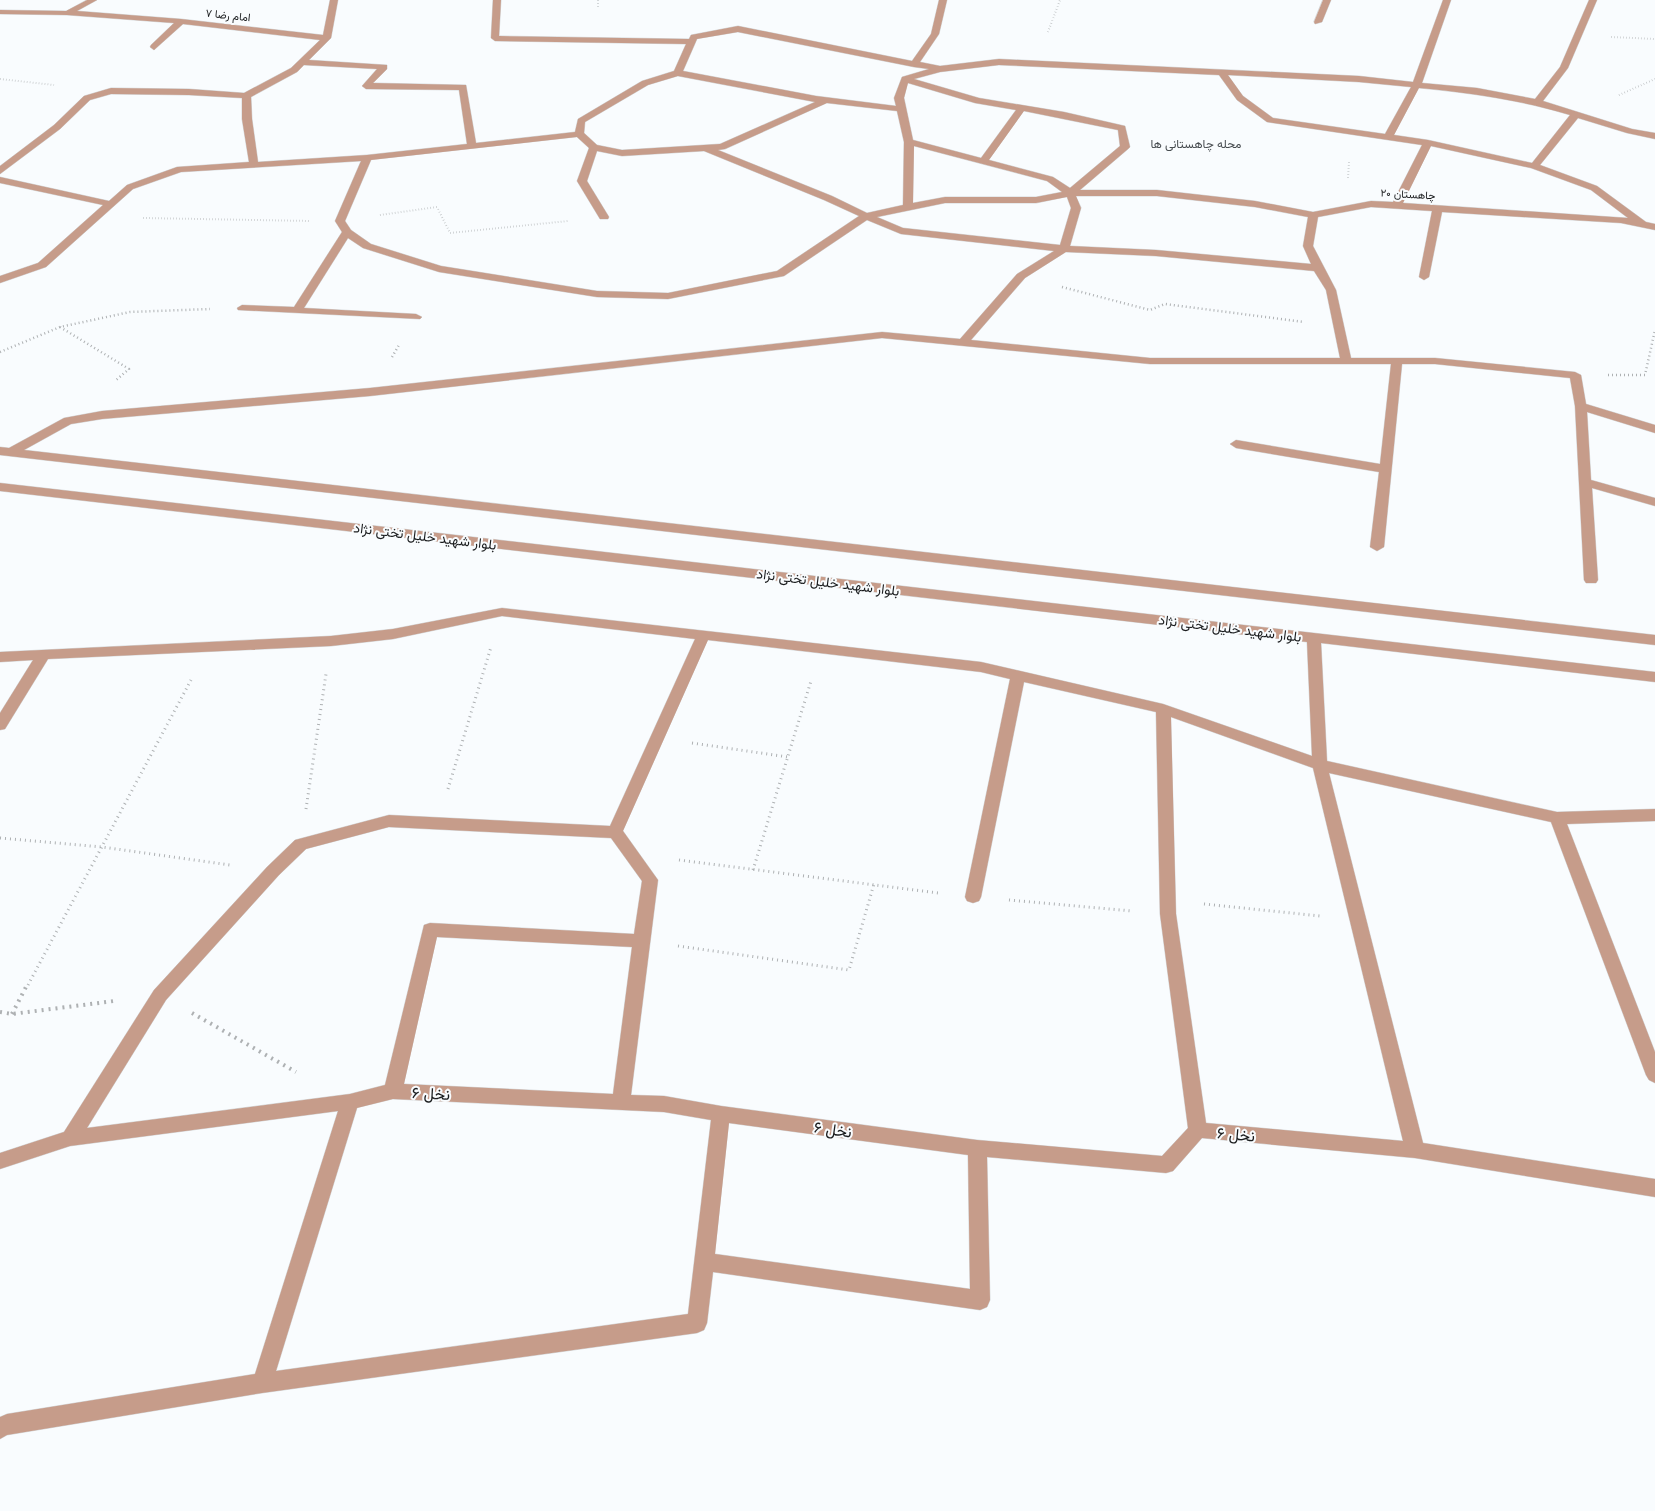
<svg xmlns="http://www.w3.org/2000/svg" width="1655" height="1511" viewBox="0 0 1655 1511" font-family="'DM Sans',Vazirmatn,sans-serif">
<rect width="100%" height="100%" fill="#f9fcfe"/>
<g fill="none" stroke-linecap="round" stroke-linejoin="round">
<!-- minor casing -->
<g stroke="#d5d8da" stroke-width="1">
<path id="minor" d="M87 0H97L77 11 181 19 323 35 330 0H338L331 38 309 60 387 65V69L373 83 466 85 476 143 575 132 578 119 642 81 674 71 686 44 495 41 491 38 493 0H501L499 36 689 39 691 35 738 26 912 61 931 34 939 0H947L939 34 920 62 940 66 999 59 1359 76 1413 82 1443 0H1451L1422 83 1477 88 1535 99 1560 67 1589 0H1597L1568 68 1543 101 1632 129 1655 133V139L1627 133 1578 118 1540 165 1597 186 1646 222 1655 224V230L1621 223 1442 212 1429 277 1424 280 1419 277 1432 211 1371 207 1318 217 1313 246 1336 290 1351 358H1435L1575 372 1581 375 1586 404 1655 425V433L1587 412 1591 480 1655 498V506L1592 488 1598 580 1596 583H1586L1584 580 1575 406 1570 378 1435 364H1402L1384 547 1377 551 1370 547 1379 472 1236 448 1230 444 1236 440 1380 464 1391 364H1150L882 338 370 396 102 419 71 424 24 450 1655 635V645L0 455V447L9 448 64 418 102 411 370 388 882 332 960 339 1017 274 1054 251 901 234 867 220 784 276 668 299 597 297 439 272 363 248 348 238 304 308 416 314 422 317 420 319 238 310 237 308 242 305 294 307 342 232 335 221 361 161 181 172 133 189 46 267 0 283V276L38 263 103 205 0 183V177L109 201 127 185 177 167 249 162 242 119V98L189 95 111 94 90 100 60 129 0 174V166L54 125 84 96 111 88 189 89 244 93 291 68 320 40 183 24 154 50 150 47 151 45 174 23 67 15 0 14V10L66 11ZM738 32 914 67 929 69 902 77 894 98 896 106 816 96 683 71 697 39ZM304 65 377 69 362 86 366 89 459 90 467 144 367 155 258 162 252 119 251 97 297 72ZM999 65 1219 75 1237 100 1267 122 1422 145 1393 202 1371 201 1313 212 1255 201 1157 190H1080L1128 149 1130 147 1125 126 1064 112 979 98 914 79 940 72ZM1228 75 1359 82 1411 87 1385 134 1273 118 1243 96ZM678 76 815 102 720 144 622 150 597 145 584 133 585 122 648 85ZM908 83 975 103 1016 110 981 158 913 140 904 98ZM1419 88C1471 93 1521 100 1570 115L1532 163 1428 140 1394 135ZM827 103 897 111 904 142 903 205 867 213 832 196 718 150 725 149ZM1024 111 1118 130 1120 146 1070 188 1053 177 989 160ZM577 137 589 148 577 181 600 219H608L609 217 587 181 597 151 622 156 704 151 824 200 859 216 777 271 668 293 597 291 441 266 371 244 351 230 345 221 371 160ZM914 146 1047 181 1062 192 1036 197H945L913 203ZM1431 146 1531 168 1591 190 1628 218 1403 203ZM1076 196H1157L1255 207 1308 217 1303 246 1311 264 1156 250 1070 246 1081 208ZM1067 197 1071 208 1060 245 903 228 877 217 945 203H1036ZM1066 252 1156 256 1314 271 1326 290 1340 358H1150L971 340 1025 278Z
M1323 0H1331L1322 22 1315 24 1314 22Z
M0 483 1655 672V682L1321 643 1327 761 1557 812 1655 809V821L1567 824 1655 1052V1083L1649 1080 1646 1075 1551 822 1329 773 1423 1143 1655 1179V1197L1415 1158 1202 1138 1173 1171 1166 1173 987 1157 990 1300 987 1307 980 1310 713 1272 707 1323 704 1330 697 1333 262 1393 7 1435 0 1439V1417L7 1414 255 1374 338 1111 70 1146 0 1169V1153L64 1132 154 990 267 867 295 840 389 815 610 826 695 639 502 616 393 639 331 646 48 659 5 729 0 730V713L33 660 0 662V652L331 636 393 629 502 608 981 662 1163 704 1312 756 1307 642 0 491ZM708 640 981 672 1010 679 965 897 967 901 973 903 979 901 981 897 1024 682 1156 712 1160 914 1188 1128 1162 1156 977 1140 721 1106 664 1096 631 1095 658 880 623 831ZM1171 717 1313 768 1403 1141 1206 1123 1176 914ZM389 827 611 838 642 881 634 934 430 923 424 925 385 1085 350 1094 87 1128 166 1000 279 875 306 849ZM437 937 632 947 613 1094 404 1084ZM393 1099 664 1112 711 1120 688 1314 276 1371 357 1108ZM729 1123 968 1155 970 1289 715 1254Z"/>
</g>
<!-- path-far3 -->
<path stroke="#aeb1b3" stroke-width="2" stroke-dasharray="0.5 2.5" stroke-linecap="butt" d="M598 0V9
M1048 32 1060 0
M1611 37 1655 39
M0 79 54 85
M1619 95 1655 79
M1348 178 1349 162
M380 215 437 207 450 233 568 221
M143 218 310 221"/>
<!-- path-far2 -->
<path stroke="#aeb1b3" stroke-width="2.5" stroke-dasharray="1 3" stroke-linecap="butt" d="M1062 287 1150 310 1165 304 1304 322
M60 327 129 369 115 381
M0 352 60 327 130 312 210 309
M392 357 399 345
M1608 375H1645L1655 330"/>
<!-- path-far1 -->
<path stroke="#aeb1b3" stroke-width="3" stroke-dasharray="1 4" stroke-linecap="butt" d="M692 743 788 757
M448 789 491 647
M306 809 326 674
M0 838 102 847 230 865
M679 860 938 893
M753 870 811 681
M1009 900 1132 911
M1204 904 1320 916
M678 946 849 970 874 884
M28 985 191 680"/>
<!-- path -->
<path stroke="#aeb1b3" stroke-width="4" stroke-dasharray="2 5" stroke-linecap="butt" d="M0 1012 12 1014 114 1001
M192 1013 296 1072
M12 1014 28 983"/>
<!-- minor -->
<use href="#minor" fill="#c69c8a" fill-rule="evenodd"/>
</g>
<g text-anchor="middle" stroke-width="4" stroke-linejoin="round" paint-order="stroke">
<!-- far-street labels -->
<g font-size="11" fill="#1a1c1e" stroke="#f9fcfe">
<text transform="translate(228 15) rotate(6)" y="4">امام رضا ۷</text>
<text transform="translate(1408 194) rotate(3)" y="4">چاهستان ۲۰</text>
</g>
<!-- far-neighbourhood labels -->
<g font-size="12" fill="#464b4f" stroke="#f9fcfe">
<text x="1196" y="148">محله چاهستانی ها</text>
</g>
<!-- street labels -->
<g font-size="14" fill="#1a1c1e" stroke="#f9fcfe">
<text transform="translate(425 536) rotate(7)" y="5">بلوار شهید خلیل تختی نژاد</text>
<text transform="translate(828 582) rotate(7)" y="5">بلوار شهید خلیل تختی نژاد</text>
<text transform="translate(1230 628) rotate(7)" y="5">بلوار شهید خلیل تختی نژاد</text>
</g>
<!-- near-street labels -->
<g font-size="16" fill="#1a1c1e" stroke="#f9fcfe">
<text transform="translate(431 1093) rotate(3)" y="6">نخل ۶</text>
<text transform="translate(833 1129) rotate(8)" y="6">نخل ۶</text>
<text transform="translate(1236 1134) rotate(5)" y="6">نخل ۶</text>
</g>
</g>
</svg>
